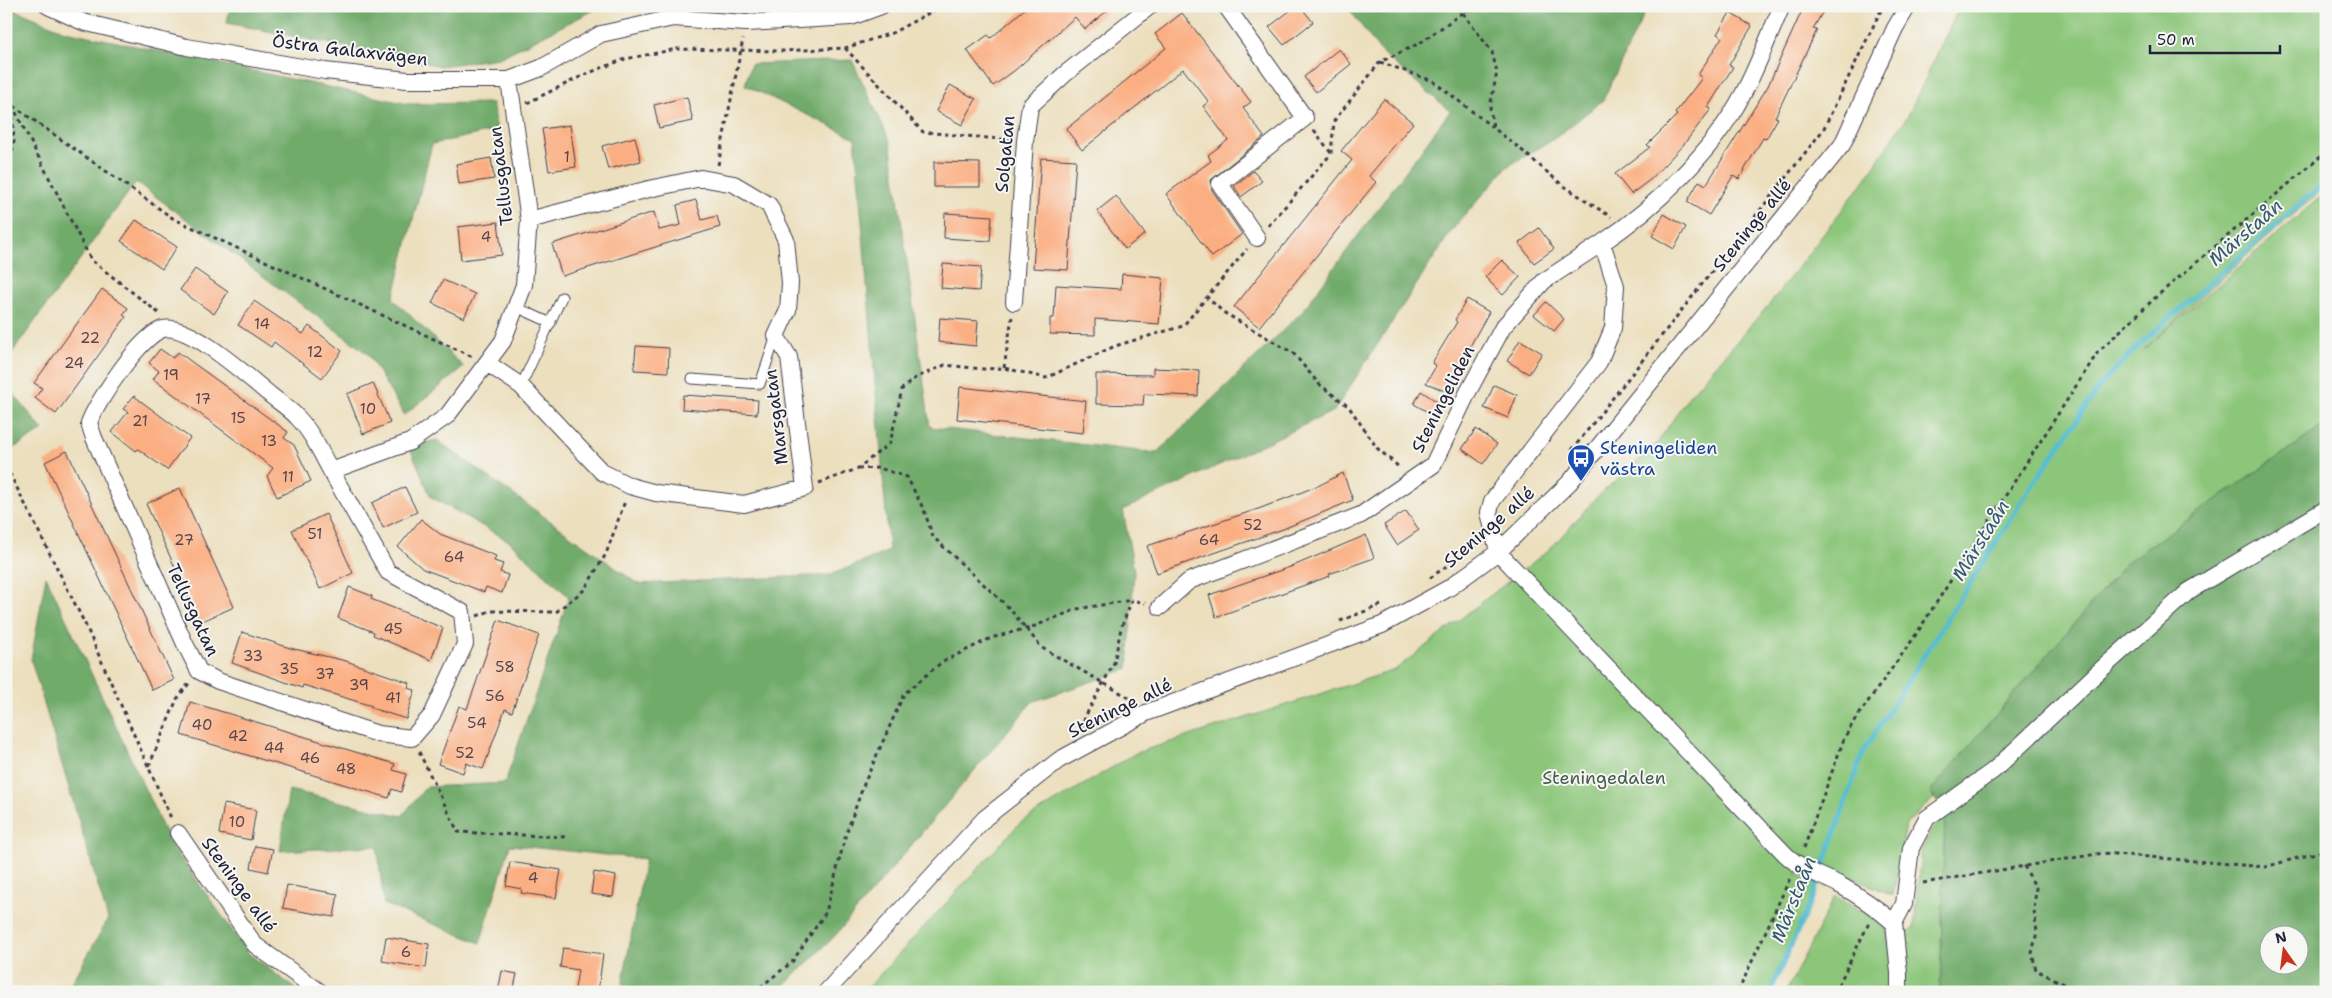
<svg xmlns="http://www.w3.org/2000/svg" width="2332" height="998" viewBox="0 0 2332 998" font-family="'Shantell Sans',sans-serif">
<rect width="100%" height="100%" fill="#f6f6f2"/>
<filter id="ink" filterUnits="userSpaceOnUse"><feTurbulence type="fractalNoise" baseFrequency=".02" numOctaves="2"/><feDisplacementMap in="SourceGraphic" scale="10" xChannelSelector="R" yChannelSelector="G"/><feConvolveMatrix kernelMatrix="1 2 1 2 8 2 1 2 1" color-interpolation-filters="sRGB"/></filter>
<filter id="wash" filterUnits="userSpaceOnUse"><feTurbulence type="fractalNoise" baseFrequency=".0096" numOctaves="4" result="noise"/><feDisplacementMap in="SourceGraphic" scale="20" xChannelSelector="R" yChannelSelector="G"/><feGaussianBlur stdDeviation="1.12" result="paint"/><feColorMatrix in="noise" values="0 0 0 0 0 0 0 0 0 0 0 0 0 0 0 0 0 1.4 0 .05"/><feComposite in="paint" operator="in"/></filter>
<g filter="url(#wash)">
<rect width="100%" height="100%" fill="#ecdfbd"/>
<!-- green -->
<path fill="#8cc67a" stroke="#57745a" d="M1960 6H2326V187L2267 237 2143 350 2326 192V424L2128 561 1930 792 1934 798 1906 824 1893 895 1804 858 1802 867 1796 874 1817 883 1780 974 1769 992H864L1020 823 1136 753 1395 670 1550 549 1598 496 1655 446 1689 396 1772 301 1865 180 1908 115Z
M1945 813 1940 992H1786L1835 896 1885 924 1891 948 1914 927 1921 852 1931 831Z"/>
<!-- forest -->
<path fill="#71ab6a" stroke="#4a6652" fill-rule="evenodd" d="M6 6 65 31 408 104 492 103 497 130 432 144 393 299 464 367 404 415 368 354 136 182 6 361Z
M230 6H602L499 58 441 66 227 23Z
M1347 6H1648L1603 100 1554 139 1507 167 1452 230 1334 411 1123 510 1134 571 1128 669 1032 702 834 937 777 992H621L645 859 510 845 480 943 384 904 377 846 280 851 289 790 402 816 426 787 505 783 569 597 509 541 431 497 409 446 437 440 638 584 830 575 889 551 855 138 745 85 751 64 852 60 890 141 930 427 1157 453 1301 313 1450 111 1380 51Z
M6 385 43 430 6 453Z
M2326 424V992H1940L1945 813 1930 792 2128 561ZM2270 936H2300V966H2270Z
M46 576 170 843 249 954 300 992H67L108 919 31 660Z"/>
<g fill="none" stroke-linecap="round" stroke-linejoin="round">
<!-- stream -->
<path stroke="#56bed3" stroke-width="5" d="M1770 992 1812 899 1863 752 2031 487 2103 382 2139 345 2326 181"/>
</g>
<g id="blocks">
<!-- building -->
<path fill="#fbae81" d="M1028 6H1113L1085 29 1075 17 1014 71 993 86 967 50 988 35 991 38Z
M1296 6H1300L1313 22 1284 45 1269 27Z
M1804 6H1826L1813 29 1817 30 1775 117 1778 118 1766 139 1763 138 1739 179 1733 176 1709 215 1687 202 1699 181 1706 185 1768 86Z
M1182 13 1251 102 1243 108 1264 137 1211 180 1212 190 1242 234 1212 257 1166 194 1211 161 1208 155 1228 140 1203 106 1209 102 1183 69 1082 150 1066 129 1166 48 1155 34Z
M1730 13 1752 26 1729 65 1733 67 1708 107 1711 109 1684 144 1651 179 1631 194 1615 174 1650 147 1647 145 1677 115 1675 113 1702 78 1698 75 1722 37 1717 34Z
M1339 49 1351 64 1316 92 1304 77Z
M950 85 976 99 962 125 936 111Z
M687 97 693 121 659 128 654 105Z
M1384 99 1413 123 1369 176 1376 182 1259 327 1234 307 1352 160 1341 151Z
M570 125 576 167 549 171 542 129Z
M635 137 641 161 608 169 602 146Z
M491 158 494 179 459 184 456 164Z
M1041 158 1076 160 1068 270 1033 268Z
M934 162 980 163V187H934Z
M1253 171 1262 181 1241 197 1234 186Z
M1116 196 1145 234 1125 249 1097 211Z
M696 200 702 220 717 216 720 227 562 276 552 244 654 212 659 230 681 225 677 205Z
M945 213 992 216 990 241 944 238Z
M1664 214 1686 227 1674 249 1652 236Z
M136 220 177 247 162 269 121 241Z
M498 222 502 255 461 260 458 227Z
M1539 228 1554 249 1534 263 1519 243Z
M1502 260 1520 277 1503 295 1485 277Z
M943 264 981 267 979 291 941 288Z
M195 269 228 292 214 314 180 290Z
M1122 274 1163 278 1159 324 1095 319V335L1050 334V318H1054L1056 285 1121 289Z
M443 280 475 294 464 318 432 303Z
M102 289 128 308 123 315 126 317 56 414 35 398 42 388 34 383Z
M1467 299 1489 312 1445 391 1426 383 1436 366 1432 363 1457 322 1455 320Z
M254 301 303 334 309 326 342 351 322 378 274 342 271 347 238 325Z
M1546 302 1564 319 1554 331 1534 315Z
M940 318 978 321 976 346 938 342Z
M1520 340 1542 353 1529 374 1507 361Z
M636 346 669 348 668 372 634 370Z
M160 349 173 358 178 352 288 432 284 438 294 445 311 481 277 497 267 476 273 468 153 379 159 371 149 363Z
M1153 368 1199 370 1198 396 1144 394 1143 405 1096 404V374L1153 375Z
M373 383 390 423 363 434 347 394Z
M1494 385 1517 395 1508 418 1484 408Z
M960 387 1086 401 1083 433 957 419Z
M1421 391 1442 405 1436 417 1414 404Z
M683 395 758 400 757 414 682 409Z
M134 396 190 438 167 470 138 449 136 451 112 432 128 412 123 409Z
M1476 429 1497 444 1483 464 1462 449Z
M67 451 174 680 152 690 45 462Z
M1343 473 1353 500 1283 529 1157 573 1147 546 1261 508 1320 485Z
M405 487 417 512 383 528 372 503Z
M180 488 234 607 200 622 146 504Z
M1406 511 1419 530 1397 545 1384 525Z
M326 514 353 573 320 589 292 530Z
M421 519 440 534 496 556 494 561 503 564 500 572 508 575 502 593 486 587 484 592 423 569 398 547Z
M1366 535 1374 558 1329 574 1330 576 1216 617 1209 595 1293 566Z
M349 587 372 596 371 599 443 628 431 660 373 635 374 632 338 618Z
M498 620 539 635 512 712 505 709 483 769 466 763 463 773 438 764 459 706 467 709Z
M242 632 290 648 346 661 410 683 408 688 415 690 406 719 371 708 372 706 303 685 302 688 232 663Z
M190 702 395 764 393 770 406 774 401 792 392 789 389 798 181 735Z
M224 804 256 810 251 840 219 834Z
M255 846 273 849 268 872 251 868Z
M510 862 561 870 556 898 521 893 522 889 506 886Z
M594 872 616 876 613 897 591 894Z
M287 885 338 894 334 917 283 908Z
M386 937 429 944 426 968 382 961Z
M563 948 603 954 598 992 575 989 578 970 560 967Z
M502 971 517 974 513 992H498Z"/>
</g>
</g>
<g filter="url(#ink)">
<use href="#blocks" fill-opacity="0" stroke="#403e4e" stroke-width="1"/>
<g fill="none" stroke-linecap="round" stroke-linejoin="round">
<!-- service casing -->
<g stroke="#403e4e" stroke-width="11">
<path id="service" d="M516 307 551 323
M692 379 760 384 776 336
M521 386 562 297"/>
</g>
<!-- minor casing -->
<g stroke="#403e4e" stroke-width="18">
<path id="minor" d="M48 6 83 22 187 47 325 71 407 80H509L541 68 601 34 673 18 746 23 851 17 881 6
M1226 6 1305 118 1220 184 1257 238
M1602 243C1656 207 1713 151 1743 94 1758 66 1769 35 1782 6
M1014 302 1025 141 1030 106 1065 74 1150 6
M487 363 521 386 602 472 630 486 656 493 744 504 805 488 789 357 776 336 788 310 790 283 786 240 769 205 734 184 701 178 649 189 529 220
M331 471 388 572 462 612 465 644 432 715 412 738 378 734 218 681 199 671 185 644 94 438 89 423C97 401 141 335 163 329 189 323 247 376 268 393 277 401 289 408 297 417 312 432 321 453 331 471L410 442 447 416 503 341 524 285 529 220 509 80
M1160 607 1189 581 1361 515 1433 465 1468 392 1503 327 1544 281 1602 243 1616 286 1613 328 1599 362 1492 501 1489 512 1498 552 1786 855C1801 869 1820 875 1838 884 1858 895 1877 908 1894 923L1899 973V992
M178 833 255 945 320 992
M1894 923 1904 904 1911 848 1927 818 1994 770 2096 674 2189 591 2326 509
M826 992 985 818 1059 760 1146 713 1382 625 1449 588 1498 552 1570 482 1842 145 1895 28 1908 6"/>
</g>
<!-- path -->
<path stroke="#403e4e" stroke-width="3" stroke-dasharray="4 4" stroke-linecap="butt" d="M1463 13 1492 52 1497 72 1490 107 1493 127
M845 48 923 132 1010 140
M1380 62 1433 81 1518 147 1561 184 1611 217
M6 92 12 105 174 219 473 357
M527 103 586 74 625 59 677 49 782 51 845 48 892 33 942 6
M12 105 91 260 160 314
M1314 130 1331 153
M718 165 743 39
M6 183 14 142 12 107
M1268 226 1331 154 1334 121 1380 62 1420 43 1472 6
M1206 296 1223 312 1293 353 1319 384 1349 407 1377 448 1400 468
M1004 368 1012 317
M1572 450 1823 130 1883 6
M6 466 85 624 171 818
M858 469 879 468 907 477 924 510 933 537 1009 608 1042 648 1135 701
M819 483 857 469 890 443 902 389 915 378 945 365 983 369 1004 368 1046 378 1115 346 1183 326 1247 249
M1430 578 1480 542
M477 616 490 611 556 612 584 590 606 554 625 501
M1340 621 1381 605
M1081 729 1086 715 1114 663 1121 628 1132 600 1145 603
M419 752 458 832 565 837
M149 766 177 699 190 682
M1804 848 1844 739 1854 721 1913 639 2098 352 2157 296 2326 152
M2024 866 2036 888 2034 910 2037 932 2032 953 2036 970 2070 987 2089 992
M1923 883 2103 853 2265 867 2326 850
M754 992 792 962 826 912 846 834 864 784 904 694 942 662 991 638 1035 626 1077 609 1132 600
M1738 992 1791 876
M1835 992 1869 923"/>
<!-- service -->
<use href="#service" stroke="#fff" stroke-width="9"/>
<!-- minor -->
<use href="#minor" stroke="#fff" stroke-width="16"/>
</g>
</g>
<!-- icons -->
<defs>
<g id="bus-pin" transform="scale(1.4375)"><path d="M0 17L-7.5 6A9.5 9.5 0 1 1 7.5 6Z" fill="#1a4fb4" stroke="#f6f6f2"/><path d="M-5-6H5V4H4V6H2V4H-2V6H-4V4H-5ZM-3.5-4V0h7V-4ZM-3.5 1.2v1.5H-2V1.2ZM2 1.2v1.5H3.5V1.2Z" fill="#fff"/></g>
</defs>
<g fill-rule="evenodd">
<use href="#bus-pin" x="1581" y="458"/>
</g>
<g text-anchor="middle" stroke-width="4" stroke-linejoin="round" paint-order="stroke">
<!-- number labels -->
<g font-size="15" fill="#58454c">
<text x="567" y="162">1</text>
<text x="486" y="242">4</text>
<text x="262" y="329">14</text>
<text x="90" y="343">22</text>
<text x="315" y="357">12</text>
<text x="74" y="368">24</text>
<text x="171" y="380">19</text>
<text x="203" y="404">17</text>
<text x="368" y="414">10</text>
<text x="238" y="423">15</text>
<text x="140" y="426">21</text>
<text x="269" y="446">13</text>
<text x="288" y="482">11</text>
<text x="1253" y="530">52</text>
<text x="315" y="539">51</text>
<text x="184" y="545">27</text>
<text x="1209" y="545">64</text>
<text x="454" y="562">64</text>
<text x="393" y="634">45</text>
<text x="253" y="661">33</text>
<text x="505" y="672">58</text>
<text x="289" y="674">35</text>
<text x="325" y="679">37</text>
<text x="359" y="690">39</text>
<text x="495" y="701">56</text>
<text x="393" y="703">41</text>
<text x="477" y="728">54</text>
<text x="202" y="730">40</text>
<text x="238" y="741">42</text>
<text x="274" y="753">44</text>
<text x="465" y="758">52</text>
<text x="310" y="763">46</text>
<text x="346" y="774">48</text>
<text x="237" y="827">10</text>
<text x="533" y="883">4</text>
<text x="406" y="957">6</text>
</g>
<!-- street labels -->
<g font-size="18" fill="#22223b" stroke="#f6f6f2">
<text transform="translate(350 50) rotate(7)" y="6">Östra Galaxvägen</text>
<text transform="translate(1005 154) rotate(-85)" y="6">Solgatan</text>
<text transform="translate(501 176) rotate(-97)" y="6">Tellusgatan</text>
<text transform="translate(1752 225) rotate(-51)" y="6">Steninge allé</text>
<text transform="translate(1443 399) rotate(-63)" y="6">Steningeliden</text>
<text transform="translate(776 417) rotate(-97)" y="6">Marsgatan</text>
<text transform="translate(1489 527) rotate(-41)" y="6">Steninge allé</text>
<text transform="translate(193 610) rotate(65)" y="6">Tellusgatan</text>
<text transform="translate(1120 708) rotate(-26)" y="6">Steninge allé</text>
<text transform="translate(239 885) rotate(54)" y="6">Steninge allé</text>
</g>
<!-- transit labels -->
<g font-size="18" fill="#164399" stroke="#f6f6f2" text-anchor="start">
<text x="1600" y="454">Steningeliden<tspan x="1600" dy="21">västra</tspan></text>
</g>
<!-- park labels -->
<g font-size="18" fill="#475b51" stroke="#f6f6f2">
<text x="1604" y="784">Steningedalen</text>
</g>
<!-- water labels -->
<g font-size="19" font-style="italic" fill="#345970" stroke="#f6f6f2">
<text transform="translate(2245 232) rotate(-41)" y="7">Märstaån</text>
<text transform="translate(1980 540) rotate(-58)" y="7">Märstaån</text>
<text transform="translate(1793 899) rotate(-68)" y="7">Märstaån</text>
</g>
</g>
<!-- margin -->
<rect width="2332" height="998" fill="none" stroke="#f6f6f2" stroke-width="25"/>
<!-- north arrow -->
<g transform="translate(2284 950) rotate(346)"><circle r="24" fill="#f6f6f2" stroke="#a1a1a9"/>
<path d="M0-4L9 19L0 12L-9 19Z" fill="#c8321e"/>
<text y="-8" font-size="14" font-weight="bold" text-anchor="middle" fill="#22223b">N</text>
</g>
<!-- scale -->
<path d="M2150 45v8h130v-8" fill="none" stroke="#22223b" stroke-width="2.5"/>
<text x="2157" y="45" font-size="15" fill="#22223b" stroke="#f6f6f2" stroke-width="4" paint-order="stroke">50 m</text>
</svg>
